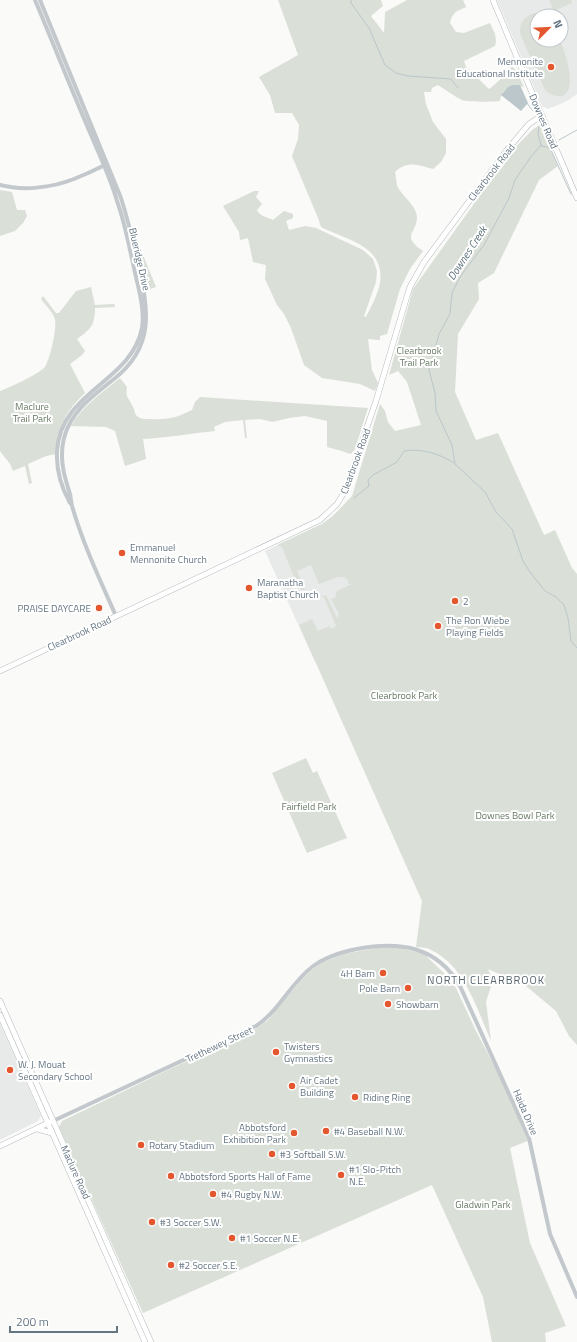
<svg xmlns="http://www.w3.org/2000/svg" width="577" height="1342" viewBox="0 0 577 1342" font-family="'Titillium Web',sans-serif">
<rect width="100%" height="100%" fill="#fafaf8"/>
<!-- built -->
<path fill="#e8e9e9" fill-rule="evenodd" d="M497 0H577V94L567 101 548 109 542 106ZM537 16H561V40H537Z
M337 512 376 597 315 662 265 551 322 524Z
M0 1023 41 1116 38 1121 0 1140Z"/>
<!-- green -->
<path fill="#dadfd7" d="M278 0H381L383 6 371 16 384 33 385 12 407 0H463L466 7C457 11 452 12 450 23L456 32 464 33 490 23 495 34 496 41 495 46 464 61 466 67 489 89C497 83 504 77 508 68L513 67 517 72 524 87C512 83 502 88 500 101 494 102 467 102 462 100 454 96 446 90 438 85L432 88 431 92H424L426 104 433 122 446 139V153L441 162 433 169C419 165 407 160 395 172 396 176 396 181 397 185 401 196 416 204 417 217 417 234 400 235 423 251L410 269 400 289 387 334 380 336V340L368 339 372 370 378 383 375 391 360 384 322 378 304 365 291 328 284 314 277 305 265 279 266 265 253 262 248 238 240 240 239 232 223 206 254 191H259L256 197 262 204 257 210C260 217 268 217 273 220L284 211 293 214V218L286 221 289 230 305 226 316 228 363 250 373 259 377 271 376 282 364 316 366 317C371 307 378 294 380 283 385 245 346 240 321 227L318 218 292 156 298 139 299 125 292 113H275L270 95 259 77 298 55Z
M549 0H571L572 3 554 11Z
M534 13 542 14 546 16H537V40H560C566 54 577 89 563 96 556 97 550 95 545 90L521 36C518 25 523 17 534 13Z
M540 125 558 166 539 180 494 273 478 283 479 299 458 334 455 392 476 440 498 433 544 535 555 530 572 568 577 574V1045L569 1036 556 1011 526 986 488 969 493 980 486 1002 491 1041C477 1009 465 966 431 950 427 947 420 948 416 947L422 901 299 625 312 619 318 631 330 626 331 629 336 626 324 597H321L326 595 337 618 339 614 331 599 335 598 337 591 352 584H348V580L344 577H338L319 584 311 565 297 571 305 589 303 590 298 587 282 547 277 545 322 524 332 517 352 496 380 404 385 411 388 422 395 431 421 425 407 382 398 371 389 375 413 289 511 152 532 130Z
M0 190 12 192 17 210H25L27 216 23 223 15 231 0 236Z
M136 239 139 245 156 287 147 290Z
M91 287 95 305 114 304 115 307 95 308C95 325 91 329 77 339L85 351 82 355 70 364 85 393C64 413 59 426 56 454L46 456 28 464 32 483 29 484 25 466 13 471 10 464 0 451V391C7 389 40 373 44 368 50 361 57 328 55 319 53 312 45 305 41 299L43 296 56 313H59L76 291Z
M120 378 127 387C125 398 129 398 133 407 135 410 134 413 137 416 140 419 144 419 149 419 167 420 176 418 192 410L195 402 200 397 368 408 354 452 350 454 342 451 327 447V421L305 416 289 418 272 422 260 419 245 420 247 438H245L243 420 225 422 214 427 215 431C191 433 167 438 143 439L146 459 125 466 115 431 106 427 71 426C82 406 102 393 120 378Z
M306 758 313 773 317 771 347 838 307 853 272 773Z
M381 947H397L424 954 447 976 456 988 476 1031 504 1084 530 1140 510 1148 530 1243 566 1326 545 1333 546 1342H492L483 1297 432 1185 143 1313 59 1127 62 1121 172 1068 253 1031 268 1020 303 978 313 969 323 962 344 954Z"/>
<!-- water -->
<path fill="#bbc7cb" d="M513 85H520L528 103 521 111 501 95 508 87Z"/>
<g fill="none" stroke-linecap="round" stroke-linejoin="round">
<!-- stream -->
<path stroke="#bbc7cb" stroke-width="1" d="M351 0V3L369 28 385 65 396 73 408 76 451 79 458 88
M526 102 533 111
M539 126 538 134 541 145
M559 140 577 130
M541 145 530 158 515 180 509 198 484 245 462 274 457 283 452 293 450 314 439 334 429 370 435 393 436 411 452 445 455 464 485 492 496 512 512 529 523 561 530 572 545 591 556 597 564 605 568 618 571 641 577 648
M541 146 547 147 551 150 571 194
M354 498 369 486 368 480 373 475 397 462 404 451C420 448 441 454 454 463"/>
<!-- major casing -->
<g stroke="#b5babe" stroke-width="6">
<path id="major" d="M493 0 519 62 577 198
M0 671 320 520 337 504 345 491 376 401 405 303 410 287 424 262 473 196 507 150 529 124 541 116
M0 1001 151 1342
M0 1015 145 1342
M37 1129 52 1133
M0 1146 50 1122"/>
</g>
<!-- minor -->
<path stroke="#c3c8cc" stroke-width="4" d="M35 0C53 43 70 86 88 128 98 152 110 176 117 201 125 223 129 246 134 268 138 287 145 308 142 328 131 383 61 390 57 451 56 469 61 487 70 503
M40 0 121 198C128 220 133 241 138 263 148 309 156 346 114 379 93 396 71 411 64 438 59 458 64 476 70 494 71 498 71 502 72 506 83 544 100 580 116 616
M0 185C23 191 51 188 74 179 84 175 95 170 105 165
M53 1121 256 1026C279 1011 290 984 312 967 325 957 342 952 357 949 399 941 437 946 460 986L529 1138 550 1234 577 1297"/>
<!-- major -->
<use href="#major" stroke="#fff" stroke-width="5"/>
</g>
<!-- markers -->
<g fill="#e4572e" stroke="#fff" stroke-width="1.5">
<circle cx="551" cy="67" r="4"/>
<circle cx="122" cy="553" r="4"/>
<circle cx="249" cy="588" r="4"/>
<circle cx="455" cy="601" r="4"/>
<circle cx="99" cy="608" r="4"/>
<circle cx="438" cy="626" r="4"/>
<circle cx="383" cy="973" r="4"/>
<circle cx="408" cy="988" r="4"/>
<circle cx="388" cy="1004" r="4"/>
<circle cx="276" cy="1052" r="4"/>
<circle cx="10" cy="1070" r="4"/>
<circle cx="292" cy="1086" r="4"/>
<circle cx="355" cy="1097" r="4"/>
<circle cx="326" cy="1131" r="4"/>
<circle cx="294" cy="1133" r="4"/>
<circle cx="141" cy="1145" r="4"/>
<circle cx="272" cy="1154" r="4"/>
<circle cx="341" cy="1175" r="4"/>
<circle cx="171" cy="1176" r="4"/>
<circle cx="213" cy="1194" r="4"/>
<circle cx="152" cy="1222" r="4"/>
<circle cx="232" cy="1238" r="4"/>
<circle cx="171" cy="1265" r="4"/>
</g>
<g text-anchor="middle" stroke-width="4" stroke-linejoin="round" paint-order="stroke">
<!-- poi labels -->
<g font-size="10" fill="#657683" stroke="#fff" text-anchor="start">
<text x="543" y="65" text-anchor="end">Mennonite<tspan x="543" dy="12">Educational Institute</tspan></text>
<text x="130" y="551">Emmanuel<tspan x="130" dy="12">Mennonite Church</tspan></text>
<text x="257" y="586">Maranatha<tspan x="257" dy="12">Baptist Church</tspan></text>
<text x="463" y="605">2</text>
<text x="91" y="612" text-anchor="end">PRAISE DAYCARE</text>
<text x="446" y="624">The Ron Wiebe<tspan x="446" dy="12">Playing Fields</tspan></text>
<text x="375" y="977" text-anchor="end">4H Barn</text>
<text x="400" y="992" text-anchor="end">Pole Barn</text>
<text x="396" y="1008">Showbarn</text>
<text x="284" y="1050">Twisters<tspan x="284" dy="12">Gymnastics</tspan></text>
<text x="18" y="1068">W. J. Mouat<tspan x="18" dy="12">Secondary School</tspan></text>
<text x="300" y="1084">Air Cadet<tspan x="300" dy="12">Building</tspan></text>
<text x="363" y="1101">Riding Ring</text>
<text x="286" y="1131" text-anchor="end">Abbotsford<tspan x="286" dy="12">Exhibition Park</tspan></text>
<text x="334" y="1135">#4 Baseball N.W.</text>
<text x="149" y="1149">Rotary Stadium</text>
<text x="280" y="1158">#3 Softball S.W.</text>
<text x="349" y="1173">#1 Slo-Pitch<tspan x="349" dy="12">N.E.</tspan></text>
<text x="179" y="1180">Abbotsford Sports Hall of Fame</text>
<text x="221" y="1198">#4 Rugby N.W.</text>
<text x="160" y="1226">#3 Soccer S.W.</text>
<text x="240" y="1242">#1 Soccer N.E.</text>
<text x="179" y="1269">#2 Soccer S.E.</text>
</g>
<!-- street labels -->
<g font-size="10" fill="#657683" stroke="#fff">
<text transform="translate(544 121) rotate(67)" y="4">Downes Road</text>
<text transform="translate(491 172) rotate(-52)" y="4">Clearbrook Road</text>
<text transform="translate(140 259) rotate(77)" y="4">Blueridge Drive</text>
<text transform="translate(355 461) rotate(-70)" y="4">Clearbrook Road</text>
<text transform="translate(79 633) rotate(-25)" y="4">Clearbrook Road</text>
<text transform="translate(219 1044) rotate(-25)" y="4">Trethewey Street</text>
<text transform="translate(526 1112) rotate(67)" y="4">Haida Drive</text>
<text transform="translate(76 1172) rotate(66)" y="4">Maclure Road</text>
</g>
<!-- park labels -->
<g font-size="10" fill="#687a64" stroke="#fff">
<text x="419" y="354">Clearbrook<tspan x="419" dy="12">Trail Park</tspan></text>
<text x="32" y="410">Maclure<tspan x="32" dy="12">Trail Park</tspan></text>
<text x="404" y="699">Clearbrook Park</text>
<text x="309" y="810">Fairfield Park</text>
<text x="515" y="819">Downes Bowl Park</text>
<text x="483" y="1208">Gladwin Park</text>
</g>
<!-- water labels -->
<g font-size="11" font-style="italic" fill="#60757c" stroke="#fff">
<text transform="translate(467 253) rotate(-57)" y="4">Downes Creek</text>
</g>
<!-- neighbourhood labels -->
<g font-size="11" letter-spacing="1" fill="#57646e" stroke="#fff">
<text x="486" y="984">NORTH CLEARBROOK</text>
</g>
</g>
<!-- north arrow -->
<g transform="translate(549 28) rotate(66)"><circle r="19" fill="#ffffff" stroke="#c1c8cd"/>
<path d="M0-3L7 15L0 10L-7 15Z" fill="#e4572e"/>
<text y="-6" font-size="11" font-weight="bold" text-anchor="middle" fill="#657683">N</text>
</g>
<!-- scale -->
<path d="M10 1326v6h107v-6" fill="none" stroke="#657683" stroke-width="2"/>
<text x="16" y="1326" font-size="12" fill="#657683" stroke="#ffffff" stroke-width="3" paint-order="stroke">200 m</text>
</svg>
